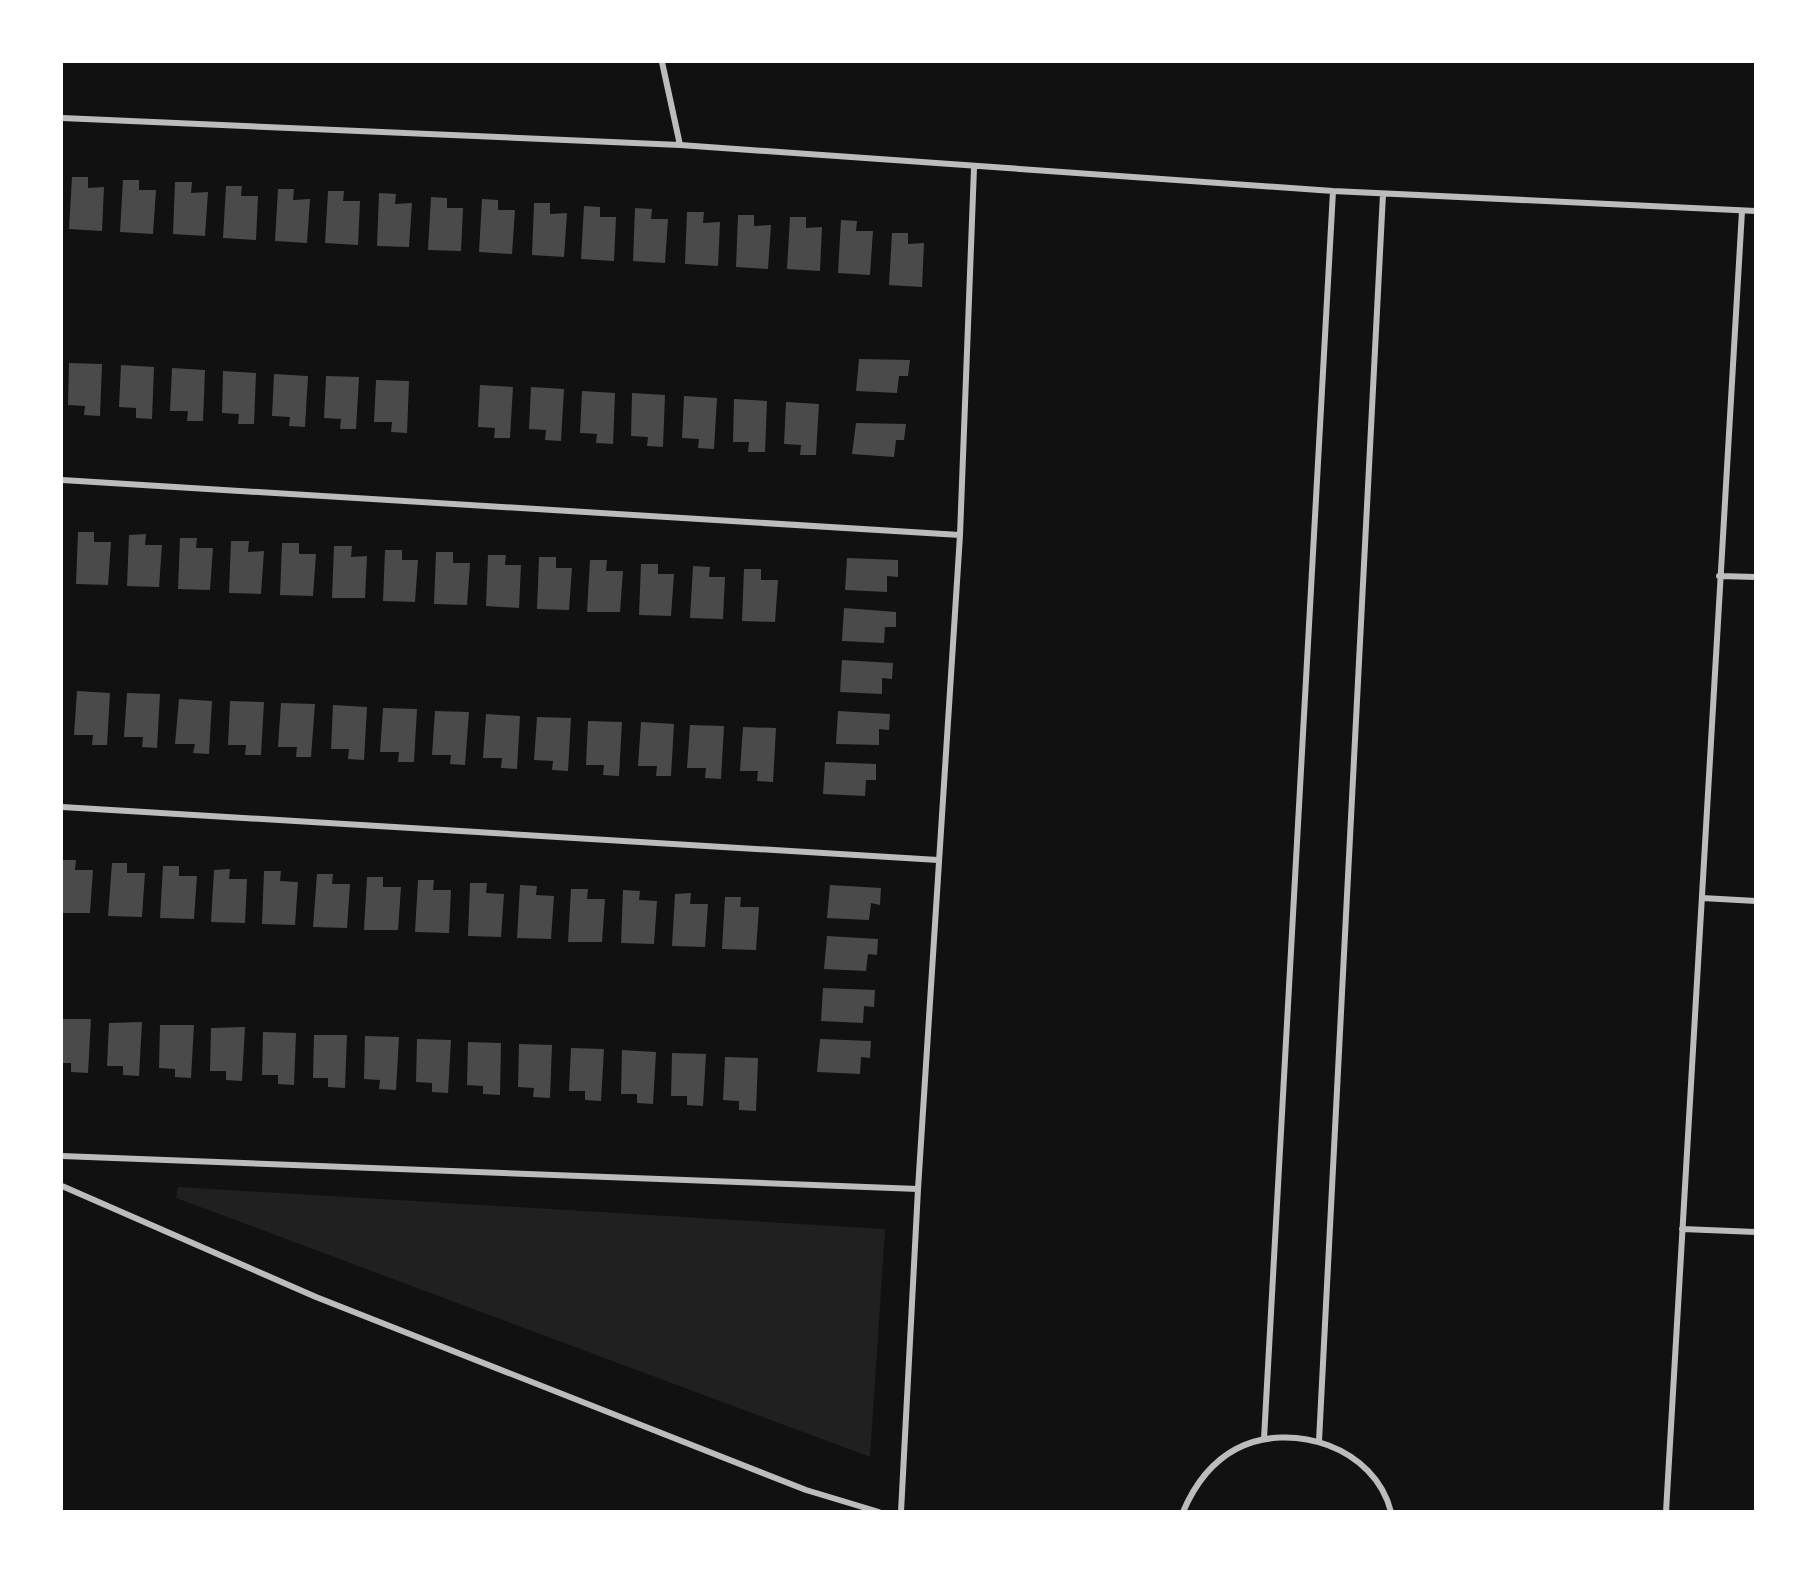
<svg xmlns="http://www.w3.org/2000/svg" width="1817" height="1573" viewBox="0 0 1817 1573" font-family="'Alegreya Sans',sans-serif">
<rect width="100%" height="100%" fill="#111"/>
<!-- green -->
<path fill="#202020" d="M178 1187 885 1229 870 1457 176 1198Z"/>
<!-- building -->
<path fill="#4a4a4a" d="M72 177H88V188L104 187 102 231 69 229Z
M123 180H139V190H156L153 234 120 232Z
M175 182H192L191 193 208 192 205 236 173 234Z
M226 186H242L241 196H258L256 240 223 238Z
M278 189H294L293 200 310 199 307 243 275 241Z
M328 191H344L343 201H360L358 245 325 243Z
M379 193 396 194 395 204 412 203 409 247 377 246Z
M431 197 447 198V208H463L461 251 428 250Z
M482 199 498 200V210H515L512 254 479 252Z
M534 203H550V214L567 213 564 257 532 255Z
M584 206 600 207V217H616L614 261 581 259Z
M635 208 652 209 651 219H668L665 263 633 261Z
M687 212H704L703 223 720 222 718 266 685 264Z
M738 215H754V226L771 225 768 269 736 267Z
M790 217H806V228L822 227 820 271 787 269Z
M841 220 857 221 856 231H873L870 275 838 273Z
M892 233H908V244L924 243 922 287 889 285Z
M859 359 910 360 908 376H899L897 393 856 391Z
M69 363 102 364 100 416 84 415 85 406 68 405Z
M121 365 154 367 152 419 136 418V408L119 407Z
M172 368 205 370 203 421H187L188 411H170Z
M223 371 256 373 254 424H238L239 414 222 413Z
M274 374 308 376 305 427 289 426 290 417 272 416Z
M326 376 359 377 356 429H340L341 419 324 418Z
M376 380 409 381 407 433 391 432 392 422H374Z
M480 385 513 387 510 438H494L495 428 478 427Z
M531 387 564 389 561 441 545 440 546 430 529 429Z
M582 391 615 393 613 444 596 443 597 434 580 433Z
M632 393 665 395 663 447 647 446 648 437 631 436Z
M684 396 717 398 714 449 698 448 699 439 682 438Z
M734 399 767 401 765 452H748L749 442H733Z
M786 402 819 404 816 455H800L801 445 784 444Z
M856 423 906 424 904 440H896L894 457 852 454Z
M78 532H94V542H111L108 585 76 584Z
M146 534 145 545H162L159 587 127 586 129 535Z
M180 538H197L196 548H213L210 590 178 589Z
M231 541H249L248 552 264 551 261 594 229 593Z
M282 543H299V554H316L313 596 280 595Z
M334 546H352L351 557 367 556 365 598H332Z
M385 550H402V560H418L415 602 383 601Z
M436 552H453V563H470L467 605 434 604Z
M488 555H506L505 565H521L519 608 486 606Z
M539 557H556V568H572L569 610 537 609Z
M847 558 898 560V577L887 576V592L845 590Z
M590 560H607L606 571H623L620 612H587Z
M641 564H658V574H674L671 616 639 615Z
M693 566 710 567 709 577H725L723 619 690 618Z
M744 569H761V580H778L775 622 742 621Z
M844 608 896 612V627H885L884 643 842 641Z
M842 660 893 663 892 679 882 678V694L840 692Z
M77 691 110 693 107 745H92L93 735H74Z
M127 693 160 694 157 748 142 747 143 737H124Z
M179 699 212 701 209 754 193 753 195 744H175Z
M230 701 264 702 261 755H245L246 745H228Z
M281 703 315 704 311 757H296L297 747H278Z
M333 705 367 707 364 760 348 759 349 749H331Z
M383 708 417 709 414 762H398L399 752H380Z
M435 711 469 712 465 765 450 764 451 755H432Z
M838 711 890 714 889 730 879 729V745L836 744Z
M486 714 520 716 517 769 501 768 502 758H483Z
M537 717 571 718 568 771 552 770 553 761 534 760Z
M588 721 622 722 619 776 603 775 604 765H586Z
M641 722 674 724 671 776H656L657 766H638Z
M690 725 724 726 721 779 705 778 706 768H687Z
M743 727 776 728 773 782 757 781 758 771H740Z
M825 762 876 764V780H866L865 796 823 794Z
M62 860H76L75 870H93L90 913H62Z
M112 863H127V873H145L142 917 108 916Z
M163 866H179V876H197L194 919 160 918Z
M230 869 229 879H247L245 923 211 922 214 870Z
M264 871H281L280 881 298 882 295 925 262 924Z
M317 874H333L332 884H350L347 928 313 927Z
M367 877H383V887H401L398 930H364Z
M418 880H434L433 890H451L449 933 415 932Z
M470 883H487L486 893 504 894 501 937 468 936Z
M520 885 537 886 536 895 554 896 551 939 517 938Z
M830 885 881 888 880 905 871 903 869 920 827 918Z
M571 889H588L587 899H605L602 942H568Z
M623 890 640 891 639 900 657 901 654 944 621 943Z
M691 893 690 904H708L705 947 672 946 675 894Z
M725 897H741L740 907H759L756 950 722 949Z
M827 936 878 939 877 955 868 954 866 971 824 969Z
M823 988 875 990 874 1007 864 1006 863 1023 821 1021Z
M62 1019H91L88 1073 71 1072V1063H62Z
M142 1022 139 1076 123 1075V1066H107L109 1023Z
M160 1025H194L191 1078 175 1077V1069L159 1068Z
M245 1027 242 1081 226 1080V1071H210L211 1028Z
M263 1032 296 1033 294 1085 278 1084V1075H262Z
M314 1035H347L345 1088 328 1087V1078H313Z
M365 1036 399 1037 396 1090 379 1089 380 1080 364 1079Z
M417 1039 451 1040 448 1093 432 1092V1083L416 1082Z
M820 1039 871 1041 870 1058 861 1057 860 1074 817 1072Z
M468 1042 501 1043 500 1095 483 1094V1086L467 1085Z
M519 1044 552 1045 550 1098 533 1097 534 1088 518 1087Z
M571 1048 604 1049 601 1101 585 1100V1091H569Z
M622 1050 656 1052 653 1104 637 1103V1094H621Z
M672 1053 706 1054 703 1106 687 1105V1096H671Z
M725 1057 758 1058 756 1111 739 1110V1101L723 1100Z"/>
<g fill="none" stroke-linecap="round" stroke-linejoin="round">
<!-- minor -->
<path stroke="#bcbcbc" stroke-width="6" d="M662 62 680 145
M62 118 680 145 1333 191 1756 211
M62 480 960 535
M1719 576 1756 577
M62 807 938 860
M1702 898 1756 901
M62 1156 918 1189
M62 1186 316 1297 806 1490 879 1512
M1682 1229 1756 1232
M1264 1439 1333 191
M1319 1441 1383 194
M901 1512 918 1189 960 535 974 168
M1183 1512C1194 1486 1210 1463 1236 1449 1291 1420 1375 1447 1391 1512
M1666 1512 1742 211"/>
</g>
<!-- border -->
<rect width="1817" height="1573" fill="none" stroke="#ffffff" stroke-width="126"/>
</svg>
